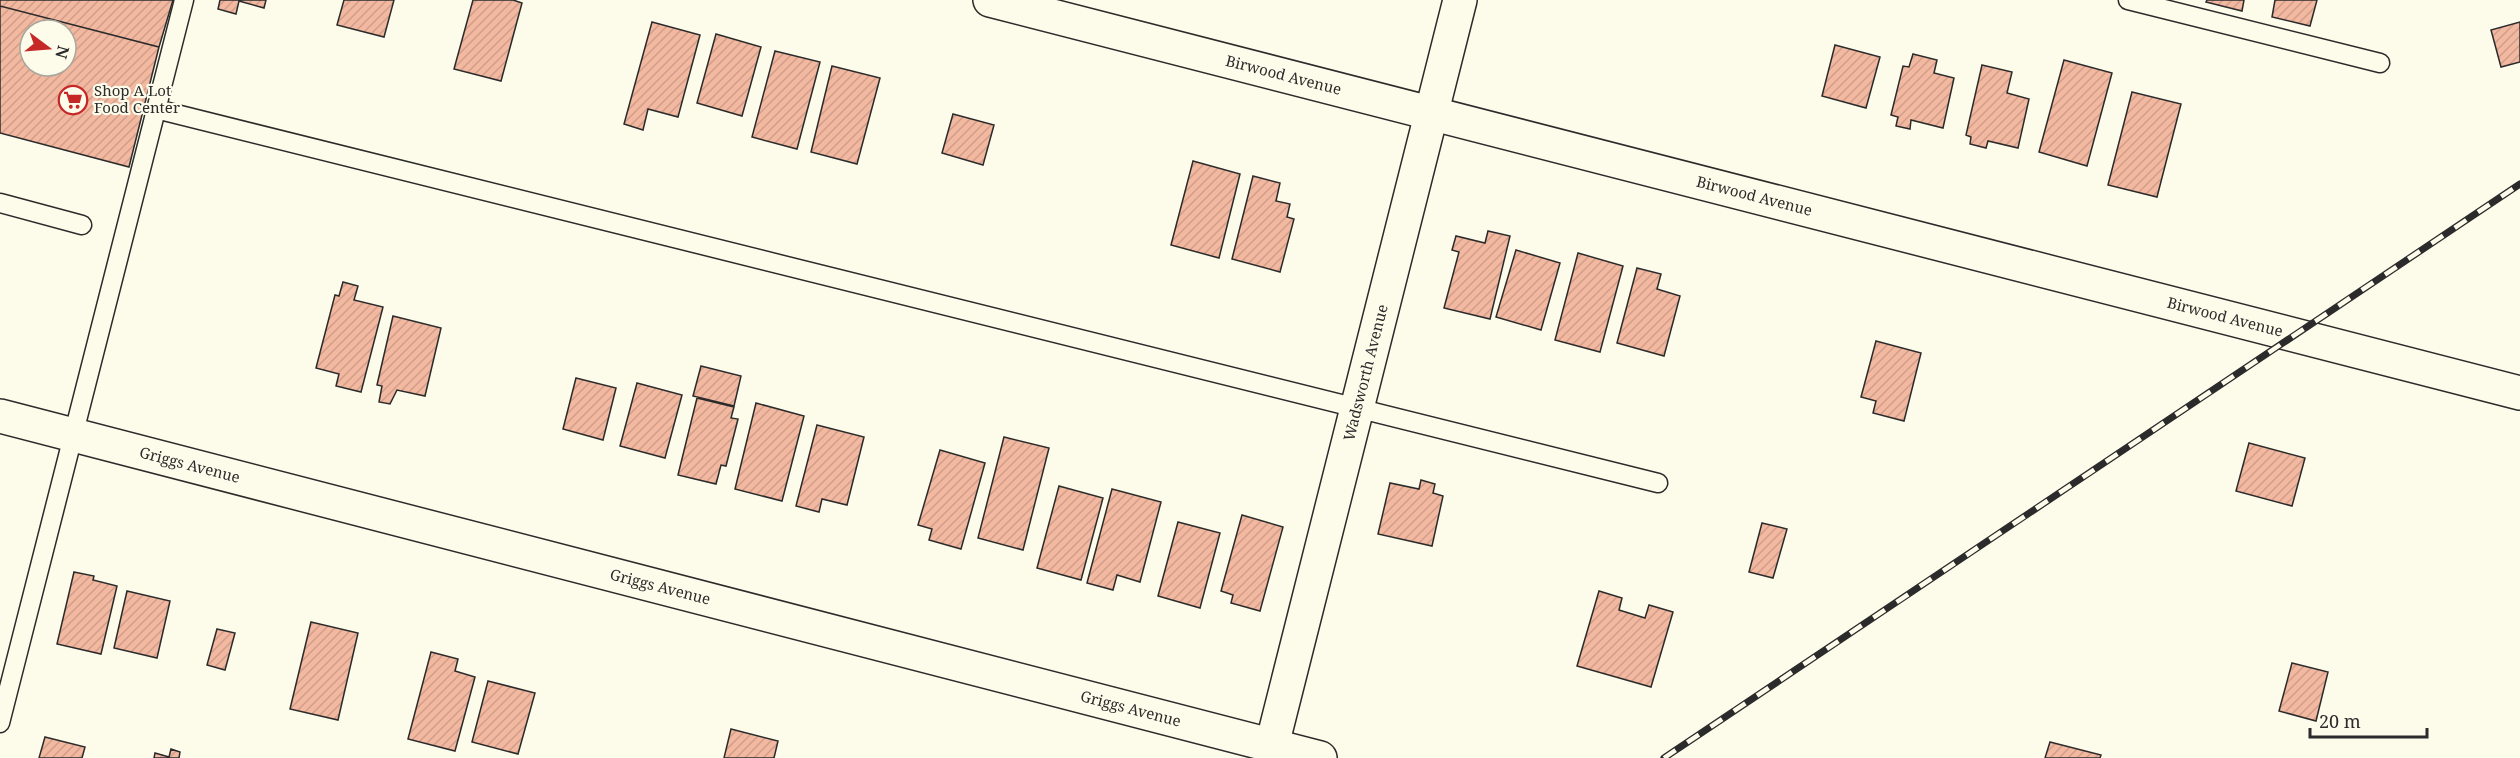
<svg xmlns="http://www.w3.org/2000/svg" width="2520" height="758" viewBox="0 0 2520 758" font-family="'Noto Serif',serif">
<defs>
<pattern id="building-hatch" width="6" height="6" patternUnits="userSpaceOnUse" patternTransform="scale(1.5)"><rect width="6" height="6" fill="#f2b8a0"/><path d="M-1 1l2-2M0 6l6-6M5 7l2-2" fill="none" stroke="#d09e8a"/></pattern>
</defs>
<rect width="100%" height="100%" fill="#fdfbea"/>
<!-- building -->
<path fill="url(#building-hatch)" stroke="#2b2b2b" stroke-width="1.5" fill-rule="evenodd" d="M0 0H173L159 47 0 6Z
M220 0H266L264 8 239 1 236 14 218 9Z
M344 0H394L384 37 337 25Z
M473 0H513L522 3 501 81 454 69Z
M2207 0H2244L2242 11 2206 2Z
M2275 0H2317L2310 26 2272 17Z
M0 6 159 47 129 167 0 133ZM30 30H66V66H30Z
M652 22 700 35 678 117 648 109 643 130 624 124Z
M2520 22V62L2501 67 2491 30Z
M716 34 761 47 742 116 697 103Z
M1835 45 1880 57 1866 108 1822 96Z
M775 51 820 62 797 149 752 137Z
M1913 54 1937 60 1934 73 1954 78 1943 128 1911 120 1910 129 1896 126 1898 117 1891 115 1903 66 1909 67Z
M2064 60 2112 73 2087 166 2039 152Z
M1982 65 2012 72 2007 93 2029 99 2018 148 1988 141 1986 148 1970 144 1971 137 1966 135Z
M832 66 880 78 857 164 811 152Z
M2132 92 2181 104 2157 197 2108 185Z
M953 114 994 125 983 165 942 153Z
M1193 161 1240 174 1219 258 1171 245Z
M1253 176 1280 183 1276 201 1290 204 1287 217 1294 219 1280 272 1232 259Z
M1488 231 1510 236 1490 319 1444 308 1459 252 1452 250 1456 236 1485 243Z
M1516 250 1560 263 1541 330 1496 317Z
M1578 253 1623 266 1600 352 1555 340Z
M1637 268 1661 274 1657 289 1680 296 1664 356 1617 343Z
M343 282 358 286 354 300 383 307 361 392 336 386 339 374 316 368 335 295 339 296Z
M393 316 441 328 425 396 397 390 390 404 379 402 382 386 377 385Z
M1876 341 1921 353 1904 421 1873 413 1876 401 1861 397Z
M701 366 741 376 734 406 693 396Z
M576 378 616 388 603 440 563 429Z
M637 383 682 395 665 458 620 446Z
M697 398 734 407 731 418 738 419 726 466 721 465 716 484 678 475Z
M756 403 804 416 782 501 735 489Z
M817 425 864 437 847 505 822 499 819 512 796 506Z
M1004 437 1049 448 1023 550 978 538Z
M2249 443 2305 458 2292 506 2236 491Z
M940 450 985 463 961 549 929 540 932 529 918 525Z
M1421 480 1435 484 1433 493 1443 496 1432 546 1378 534 1390 483 1419 489Z
M1059 486 1103 498 1081 580 1037 568Z
M1112 489 1161 502 1140 582 1117 575 1113 590 1087 583Z
M1242 515 1283 527 1260 611 1231 603 1233 595 1221 591Z
M1178 522 1220 533 1200 608 1158 596Z
M1762 523 1787 529 1773 578 1749 572Z
M74 572 94 576 93 580 117 586 101 654 57 644Z
M127 591 170 601 157 658 114 648Z
M1599 591 1622 598 1619 610 1645 618 1649 605 1673 612 1651 687 1577 666Z
M311 622 358 633 338 720 290 709Z
M217 629 235 633 225 670 207 665Z
M431 652 458 659 455 671 475 677 455 751 408 739Z
M2292 663 2328 672 2316 721 2279 711Z
M488 681 535 693 518 754 472 742Z
M731 729 778 741 774 758H724Z
M45 737 85 747 82 758H39Z
M2050 742 2101 755 2100 758H2045Z
M171 749 180 752 179 758H154L155 753 169 757Z"/>
<g fill="none" stroke-linecap="round" stroke-linejoin="round">
<!-- lane casing -->
<g stroke="#2b2b2b" stroke-width="21">
<path id="lane" d="M2128 0 2380 63
M156 109 1658 483
M0 203 82 225
M0 723 184 0"/>
</g>
<!-- street casing -->
<g stroke="#2b2b2b" stroke-width="36">
<g id="street">
<path id="s1" d="M990 0 2520 393"/>
<path id="s2" d="M0 416 1320 758"/>
<path id="s3" d="M1272 745 1460 0"/>
</g>
</g>
<!-- lane -->
<use href="#lane" stroke="#fdfbea" stroke-width="18"/>
<!-- street -->
<use href="#street" stroke="#fdfbea" stroke-width="33"/>
<!-- rail casing -->
<g stroke="#2b2b2b" stroke-width="7">
<path id="rail" d="M1664 758 2520 184"/>
</g>
<!-- rail -->
<use href="#rail" stroke="#fdfbea" stroke-width="4.5" stroke-dasharray="14" stroke-linecap="butt"/>
</g>
<!-- icons -->
<defs>
<g id="supermarket-ring" transform="scale(1.5)"><circle r="9.5" fill="#fdfbea" stroke="#c62828" stroke-width="1.5"/><path d="M-6-5.5h2.5l.6 2H6L4.5 2H-2.5L-4.4-4H-6ZM-1.5 3.2a1.3 1.3 0 1 0 .1 0ZM3 3.2a1.3 1.3 0 1 0 .1 0Z" fill="#c62828"/></g>
</defs>
<g fill-rule="evenodd">
<use href="#supermarket-ring" x="73" y="100"/>
</g>
<g text-anchor="middle" stroke-width="4.5" stroke-linejoin="round" paint-order="stroke">
<!-- street labels -->
<g font-size="15" fill="#2b2b2b" stroke="#fdfbea">
<text dy="5" stroke="none"><textPath href="#s1" startOffset="303">Birwood Avenue</textPath></text>
<text dy="5" stroke="none"><textPath href="#s1" startOffset="789">Birwood Avenue</textPath></text>
<text dy="5" stroke="none"><textPath href="#s1" startOffset="1275">Birwood Avenue</textPath></text>
<text dy="5" stroke="none"><textPath href="#s3" startOffset="384">Wadsworth Avenue</textPath></text>
<text dy="5" stroke="none"><textPath href="#s2" startOffset="196">Griggs Avenue</textPath></text>
<text dy="5" stroke="none"><textPath href="#s2" startOffset="682">Griggs Avenue</textPath></text>
<text dy="5" stroke="none"><textPath href="#s2" startOffset="1168">Griggs Avenue</textPath></text>
</g>
<!-- poi labels -->
<g font-size="15" fill="#2b2b2b" stroke="#fdfbea" text-anchor="start">
<text x="94" y="96">Shop A Lot<tspan x="94" dy="17">Food Center</tspan></text>
</g>
</g>
<!-- north arrow -->
<g transform="translate(48 48) rotate(106)"><circle r="28" fill="#fdfbea" stroke="#a9a89e" stroke-width="1.5"/>
<path d="M0-4.5L10 22L0 15L-10 22Z" fill="#c62828"/>
<text y="-9" font-size="16" font-weight="bold" text-anchor="middle" fill="#2b2b2b">N</text>
</g>
<!-- scale -->
<path d="M2310 728v9h117v-9" fill="none" stroke="#2b2b2b" stroke-width="3"/>
<text x="2319" y="728" font-size="18" fill="#2b2b2b" stroke="#fdfbea" stroke-width="4.5" paint-order="stroke">20 m</text>
</svg>
